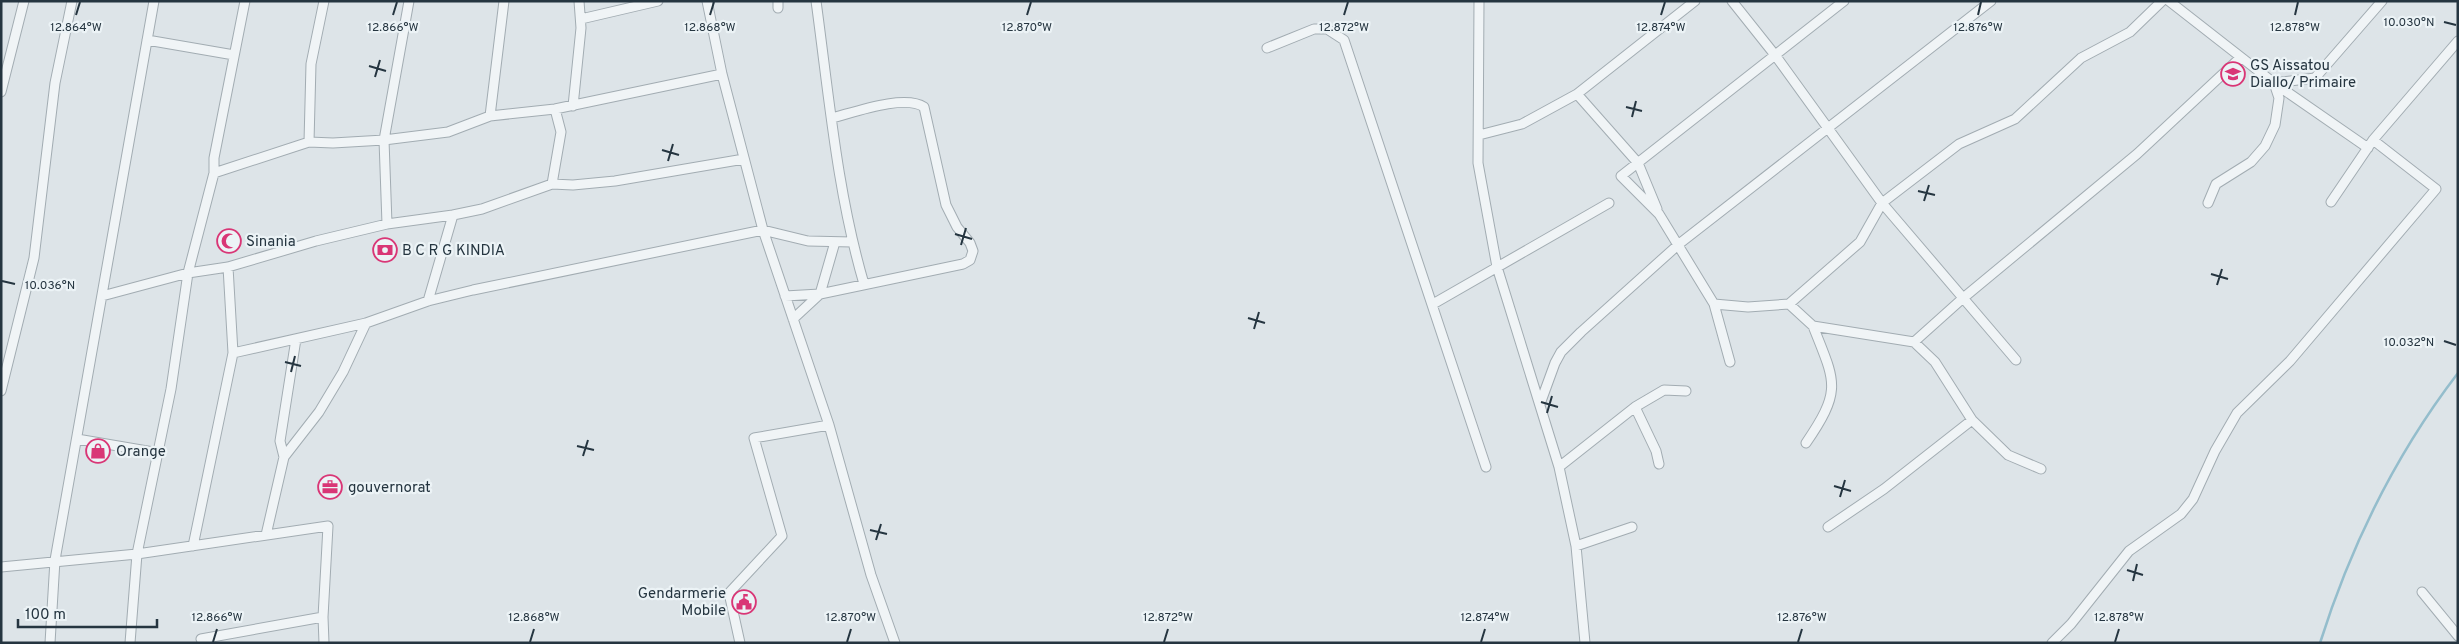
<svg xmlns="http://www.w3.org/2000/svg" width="2459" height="644" viewBox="0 0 2459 644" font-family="Overpass,sans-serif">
<rect width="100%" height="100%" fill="#dde4e8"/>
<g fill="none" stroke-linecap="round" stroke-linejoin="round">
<!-- stream -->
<path stroke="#94bdcc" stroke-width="2.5" d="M2320 643C2351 545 2395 455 2458 373"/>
<!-- street casing -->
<g stroke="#a2acb2" stroke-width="11">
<path id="street" d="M707 1 722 74 763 230 829 425 871 575 895 643
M816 1C829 96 837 192 864 284
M1479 1 1478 163 1497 267 1559 467 1576 546 1585 643
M1732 1 1775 55 1882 203 2016 360
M1844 1 1621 176 1659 214 1714 304 1748 307 1789 304 1813 326 1914 342 1962 299 2137 154 2240 58
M2169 1 2274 83 2368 148
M778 8V1
M581 19 658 1
M147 40 234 55
M1267 48 1314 29H1327L1344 40 1486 467
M1 92 24 1
M1577 94 1638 163 1657 209
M573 106 581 28 579 1
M490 116 504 1
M1479 135 1522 124 1577 94 1695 1
M309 142 311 64 324 1
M214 173V158L245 1
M552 184 561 132 555 109
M2331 202 2373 140 2458 41
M2208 203 2216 184 2251 162 2265 146 2275 125 2279 98 2274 83 2315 78 2382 1
M453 215 482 209 552 184 573 185 615 181 744 159
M387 224 384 140 409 1
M102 296 188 273 228 267 316 241 387 224 453 215 428 301
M785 296 820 294 835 242
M1433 304 1609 203
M1714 304 1730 362
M1789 304 1860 242 1882 203 1959 144 2015 119 2081 58 2130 32 2162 1
M793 319 820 294 963 264 970 260 973 251 970 243 957 227 946 205 924 107C905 94 855 112 832 118
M1914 342 1935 362 1972 420 2008 455 2041 469
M233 353 366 323
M1 391 34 258 55 83 72 1
M1540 404 1555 363 1561 352 1581 332 1679 244 1991 1
M1635 407 1656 451 1659 464
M77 439 159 453
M1806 443C1843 389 1835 382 1813 326
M284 457 280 441 296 339
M1559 467 1635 407 1664 390 1686 391
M1828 527 1884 489 1972 420
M266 535 284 457 319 412 343 372 366 323 428 301 473 290 763 230 808 241 852 242
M193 546 233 353 228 267
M1576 546 1632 527
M1 567 137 554 328 526 323 617 324 643
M2422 592 2458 636
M201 639 323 617
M50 643 55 560 154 1
M130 643 137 554 171 389 188 273 214 173 309 142 333 143 384 140 448 132 490 116 555 109 722 74
M740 643 729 593 782 536 754 438 829 425
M2052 643 2071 624 2129 551 2181 514 2193 499 2215 451 2237 413 2290 361 2436 189 2373 140"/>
</g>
<!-- street -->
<use href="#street" stroke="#f0f4f6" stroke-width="9"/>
</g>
<!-- ticks -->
<path fill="none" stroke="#253540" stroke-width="2" d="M76 15 80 2M393 15 397 2M710 15 714 2M1027 15 1031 2M1344 15 1348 2M1661 15 1665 2M1978 15 1981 2M2295 15 2298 2M2444 22 2456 25M369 66 386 71M375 77 380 60M1626 107 1642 111M1632 117 1636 101M662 150 679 155M668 161 673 144M1918 191 1935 195M1924 201 1929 185M955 234 972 239M961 245 966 228M2211 274 2228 279M2 281 15 284M2217 285 2222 269M1248 318 1265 323M1254 329 1259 312M2444 341 2456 345M285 362 301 366M291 372 295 356M1541 402 1558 407M1547 413 1552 396M577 446 594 450M583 456 588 440M1834 486 1851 491M1840 497 1845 480M870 530 887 534M876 540 881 524M2127 570 2143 575M2133 581 2137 564M213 642 217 629M530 642 534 629M847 642 851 629M1164 642 1168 629M1481 642 1485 629M1798 642 1802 629M2115 642 2119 629"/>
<!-- icons -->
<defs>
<g id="school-ring" transform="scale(1.25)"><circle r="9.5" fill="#ecf3f6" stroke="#d93676" stroke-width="1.5"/><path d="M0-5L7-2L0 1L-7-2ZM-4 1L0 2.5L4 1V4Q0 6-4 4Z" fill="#d93676"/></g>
<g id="mosque-ring" transform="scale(1.25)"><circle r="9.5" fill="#ecf3f6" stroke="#d93676" stroke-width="1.5"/><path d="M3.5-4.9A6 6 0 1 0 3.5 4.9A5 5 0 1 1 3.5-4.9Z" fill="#d93676"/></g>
<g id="bank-ring" transform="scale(1.25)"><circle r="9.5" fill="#ecf3f6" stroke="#d93676" stroke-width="1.5"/><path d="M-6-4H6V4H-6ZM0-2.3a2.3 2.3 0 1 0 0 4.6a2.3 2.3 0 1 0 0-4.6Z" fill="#d93676"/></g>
<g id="shop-ring" transform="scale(1.25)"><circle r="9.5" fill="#ecf3f6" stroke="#d93676" stroke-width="1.5"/><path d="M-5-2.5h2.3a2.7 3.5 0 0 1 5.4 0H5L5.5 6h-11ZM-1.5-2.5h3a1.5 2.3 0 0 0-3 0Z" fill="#d93676"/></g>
<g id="office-ring" transform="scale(1.25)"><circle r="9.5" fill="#ecf3f6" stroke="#d93676" stroke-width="1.5"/><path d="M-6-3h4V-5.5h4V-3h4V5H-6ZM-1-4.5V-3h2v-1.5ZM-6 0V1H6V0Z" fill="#d93676"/></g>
<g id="civic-ring" transform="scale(1.25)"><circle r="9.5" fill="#ecf3f6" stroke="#d93676" stroke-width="1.5"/><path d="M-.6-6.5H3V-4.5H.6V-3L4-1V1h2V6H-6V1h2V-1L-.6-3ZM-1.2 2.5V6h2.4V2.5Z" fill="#d93676"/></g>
</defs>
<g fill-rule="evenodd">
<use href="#school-ring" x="2233" y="74"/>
<use href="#mosque-ring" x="229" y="241"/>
<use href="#bank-ring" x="385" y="250"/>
<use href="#shop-ring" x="98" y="451"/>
<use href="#office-ring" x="330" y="487"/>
<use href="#civic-ring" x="744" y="602"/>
</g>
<g text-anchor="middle" stroke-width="4.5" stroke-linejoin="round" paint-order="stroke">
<!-- poi labels -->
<g font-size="15" fill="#253540" stroke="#ecf3f6" text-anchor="start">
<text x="2250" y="70">GS Aissatou<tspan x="2250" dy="17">Diallo/ Primaire</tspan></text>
<text x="246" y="246">Sinania</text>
<text x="402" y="255">B C R G KINDIA</text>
<text x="116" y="456">Orange</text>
<text x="348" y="492">gouvernorat</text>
<text x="726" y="598" text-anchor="end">Gendarmerie<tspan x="726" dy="17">Mobile</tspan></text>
</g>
</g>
<g font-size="12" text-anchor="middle" fill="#253540" stroke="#ecf3f6" stroke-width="4.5" stroke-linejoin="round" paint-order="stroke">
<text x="2409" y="26">10.030°N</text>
<text x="76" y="31">12.864°W</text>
<text x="393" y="31">12.866°W</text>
<text x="710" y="31">12.868°W</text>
<text x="1027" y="31">12.870°W</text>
<text x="1344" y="31">12.872°W</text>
<text x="1661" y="31">12.874°W</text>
<text x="1978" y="31">12.876°W</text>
<text x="2295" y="31">12.878°W</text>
<text x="50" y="289">10.036°N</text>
<text x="2409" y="346">10.032°N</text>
<text x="217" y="621">12.866°W</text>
<text x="534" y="621">12.868°W</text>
<text x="851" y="621">12.870°W</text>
<text x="1802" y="621">12.876°W</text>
<text x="1168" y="621">12.872°W</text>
<text x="1485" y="621">12.874°W</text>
<text x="2119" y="621">12.878°W</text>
</g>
<!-- border -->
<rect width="2459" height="644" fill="none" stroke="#253540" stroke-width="5"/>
<!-- scale -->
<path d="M18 619v8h139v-8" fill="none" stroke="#253540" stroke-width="2.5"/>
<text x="25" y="619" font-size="15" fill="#253540" stroke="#ecf3f6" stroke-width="4" paint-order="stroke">100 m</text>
</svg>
